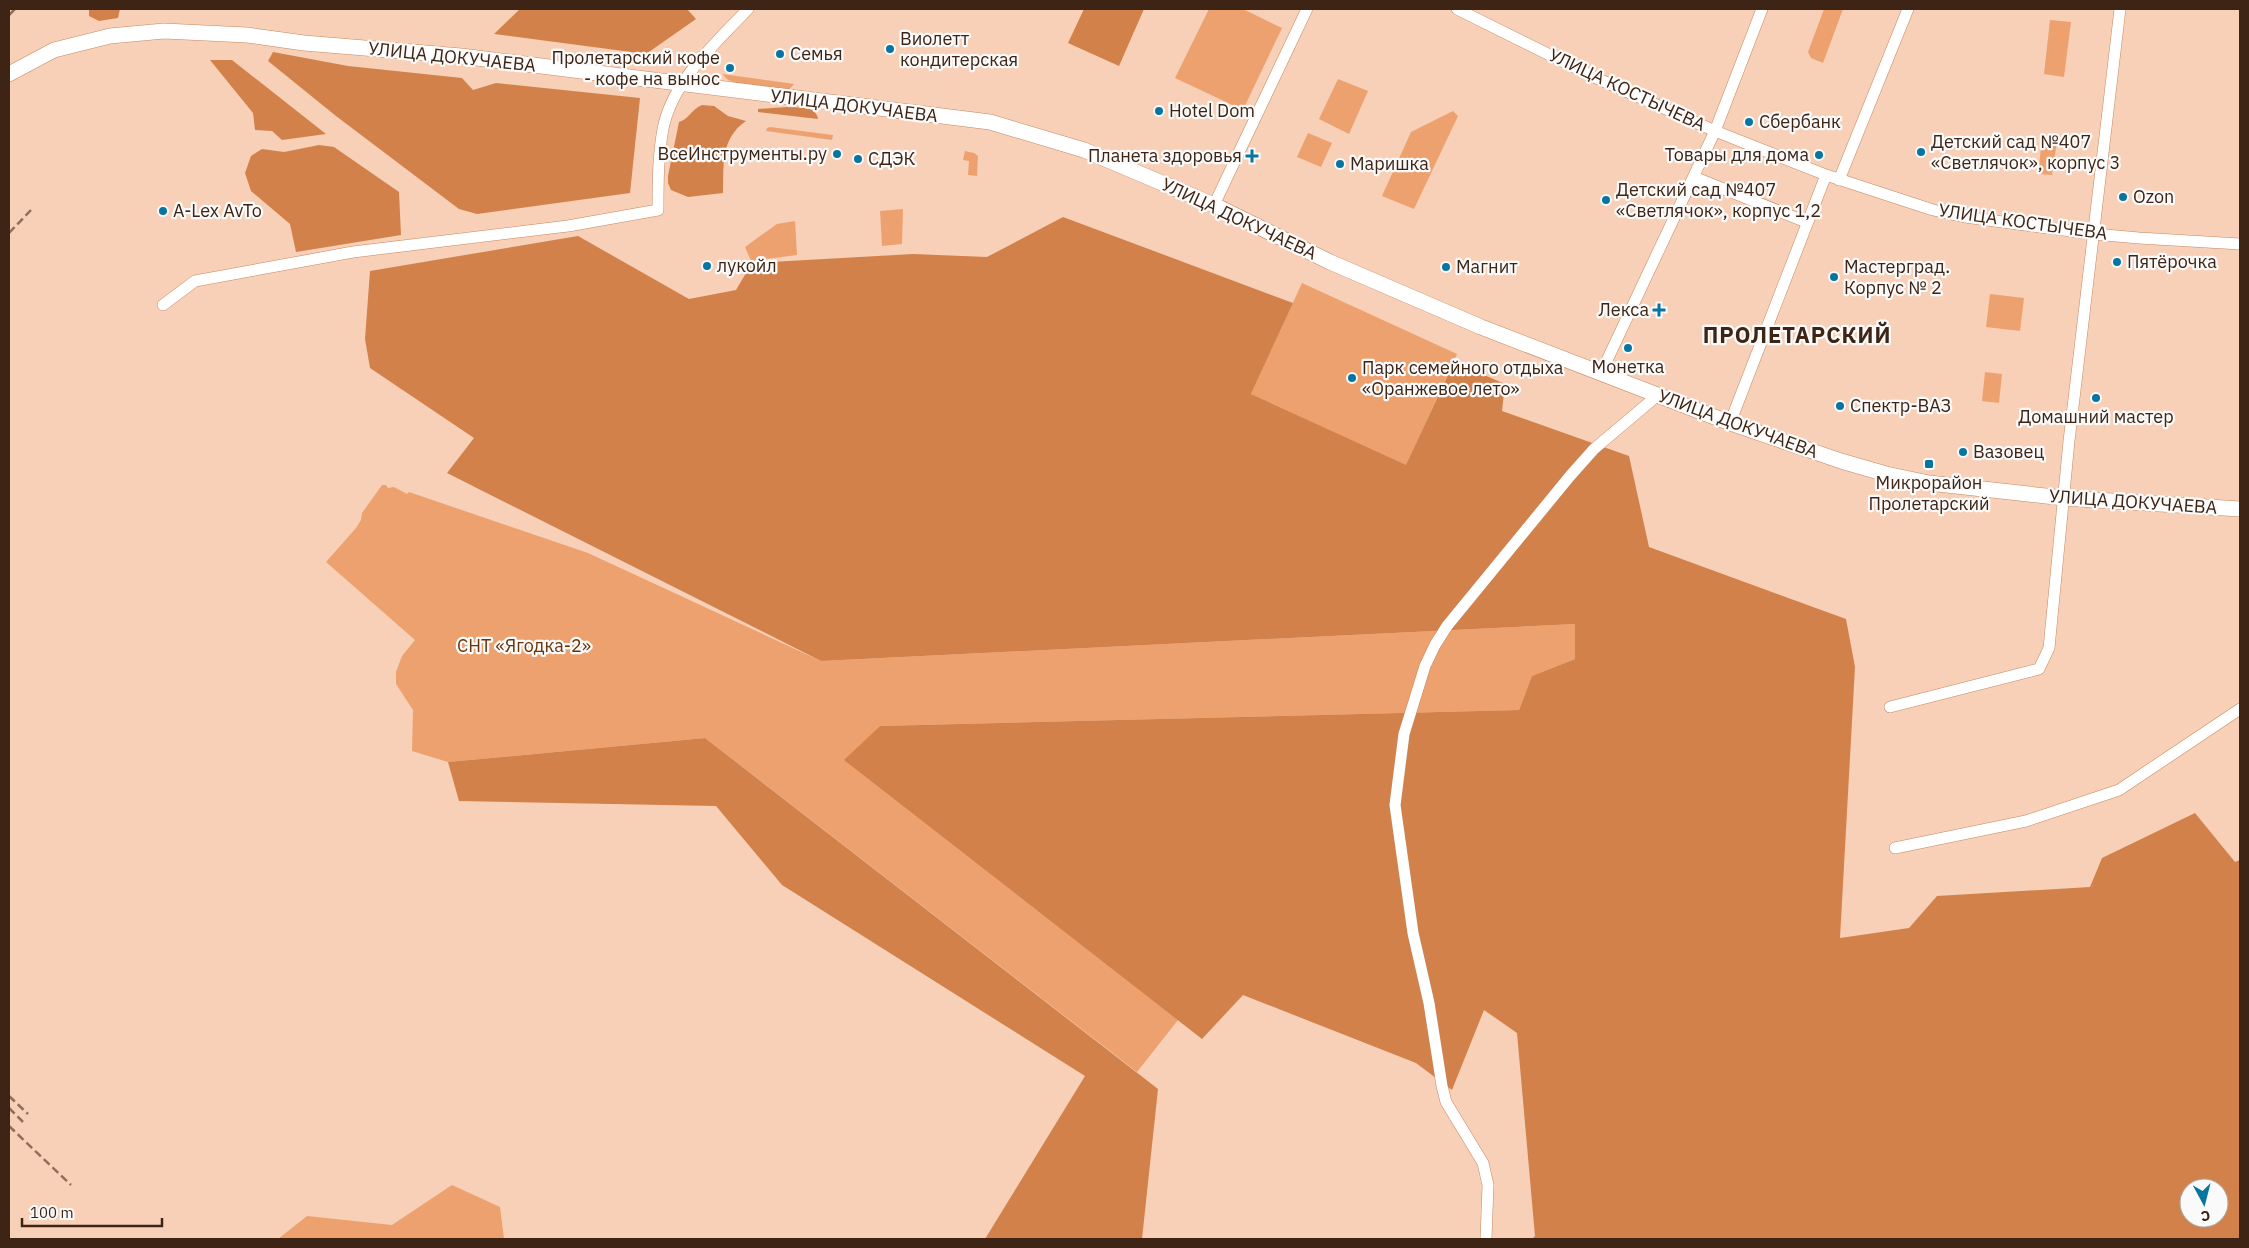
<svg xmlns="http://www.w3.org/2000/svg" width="2249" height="1248" viewBox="0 0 2249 1248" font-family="'IBM Plex Sans',sans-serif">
<rect width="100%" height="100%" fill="#f7d0b7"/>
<!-- green -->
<path fill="#eda16f" d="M1209 9H1243L1282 28 1243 110 1175 78Z
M1824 9H1843L1823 63 1811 58 1808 52Z
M2050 20 2071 22 2064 77 2044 74Z
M722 74 794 84 789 90 736 83 728 80Z
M1338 79 1368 91 1349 134 1319 119Z
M1453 111 1458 116 1414 209 1382 196 1411 132Z
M770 127 833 135 832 140 766 131 767 128Z
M1308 133 1332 143 1321 167 1297 157Z
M2042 139 2057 141 2052 175 2038 174Z
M965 151 974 153 978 156 977 176 968 175 969 161 963 160Z
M903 209 902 244 882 246 880 211Z
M795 221 797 255 751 261 745 247 777 224Z
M1302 283 1457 354 1406 466 1251 394Z
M1990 294 2024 298 2020 331 1986 327Z
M1985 372 2002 374 1999 403 1982 401Z
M382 485H386L388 488 394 487 407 494 409 492 588 553 821 661 1575 624V659L1532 676 1519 710 880 726 845 760 1178 1020 1137 1072 705 738 448 762 412 751 413 710 396 684V672L402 656 415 640 326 562 356 528 361 520 362 513Z
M452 1185 500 1207 504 1239H278L307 1216 392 1225Z"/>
<!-- forest -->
<path fill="#d2814b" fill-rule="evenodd" d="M89 9H120L118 18 99 21 89 16Z
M520 9H687L696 19 646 54 494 34Z
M1084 9H1144L1119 66 1068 43Z
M273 52 348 66 462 78 473 90 496 83 640 98 630 193 477 214 459 209 336 116 268 61Z
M210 60H232L326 134 282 140 272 131 255 130 253 113Z
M702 105 714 106 728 116 746 121C720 139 724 165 723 193L688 197 671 190 668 183V176L679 122C688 120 692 109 702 105Z
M787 107C798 108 816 105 818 119L758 112V109Z
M319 145 334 147 399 192 401 235 296 252 290 224 251 191 245 173 251 156 262 149 284 152Z
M1063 217 1293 303 1251 394 1406 465 1454 362 1505 384 1502 411 1629 456 1649 547 1846 619 1855 667 1840 938 1909 928 1937 896 2090 887 2102 858 2195 813 2235 862 2240 860V1239H1532L1535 1236 1517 1033 1484 1010 1452 1090 1416 1063 1243 995 1202 1039 844 760 880 726 1519 710 1532 676 1575 659V624L821 661 447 473 474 438 370 368 365 339 370 271 578 236 689 299 736 290 752 263 913 254 987 257ZM2189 1188H2219V1218H2189Z
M705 738 1158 1089 1142 1239H985L1085 1076 782 885 716 806 459 801 448 762Z"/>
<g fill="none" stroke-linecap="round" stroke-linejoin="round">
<!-- street casing -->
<g stroke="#c68861" stroke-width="12">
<path id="street" d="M1457 9 1594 77 1715 131 1826 175 1933 210 1965 217 2094 234 2139 238 2240 244
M1694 177 1806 222
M1839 180 1908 9
M1214 205 1307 9
M163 305 195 281 353 252 568 226 658 210C658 183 658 156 663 129 672 81 716 43 748 9
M1601 373 1715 131 1762 9
M1730 423 1826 175
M1890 707 2039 669 2049 648 2069 441 2120 9
M1895 848 2026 821 2119 790 2240 709
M1486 1239 1488 1185 1483 1163 1446 1102 1442 1086 1429 1003 1413 933 1395 805 1404 734 1425 666 1435 645 1447 626 1570 476 1594 449 1658 395"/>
</g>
<!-- secondary casing -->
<g stroke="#c68861" stroke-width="16">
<path id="secondary" d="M9 74 54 50 110 36 164 31 247 35 304 43 461 56 990 122 1084 150 1214 205 1330 262 1481 327 1730 423 1841 461 1886 474 1929 483 2064 498 2240 509"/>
</g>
<!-- street -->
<use href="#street" stroke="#fff" stroke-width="11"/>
<!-- secondary -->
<use href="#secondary" stroke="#fff" stroke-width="15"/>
<!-- rail -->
<path stroke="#8f6f5b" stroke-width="2.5" stroke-dasharray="8 4" stroke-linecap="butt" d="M9 15 15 9
M9 233 31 210
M9 1096 28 1114
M9 1108 23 1122
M9 1126 71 1185"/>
</g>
<!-- markers -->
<g fill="#0875a0" stroke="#fafafa" stroke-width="2">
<circle cx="890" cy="49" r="5"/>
<circle cx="780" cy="54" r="5"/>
<circle cx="730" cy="68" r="5"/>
<circle cx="1159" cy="111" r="5"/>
<circle cx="1749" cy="122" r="5"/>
<circle cx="1921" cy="152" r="5"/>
<circle cx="837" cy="154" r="5"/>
<circle cx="1819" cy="155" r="5"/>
<path d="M1249.5 148.5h5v5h5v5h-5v5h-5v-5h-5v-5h5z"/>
<circle cx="858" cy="159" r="5"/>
<circle cx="1340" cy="164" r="5"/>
<circle cx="2123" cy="197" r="5"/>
<circle cx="1606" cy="200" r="5"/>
<circle cx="163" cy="211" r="5"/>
<circle cx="2117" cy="262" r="5"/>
<circle cx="707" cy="266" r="5"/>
<circle cx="1446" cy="267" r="5"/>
<circle cx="1834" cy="277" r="5"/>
<path d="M1656.5 302.5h5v5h5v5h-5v5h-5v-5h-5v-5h5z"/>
<circle cx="1628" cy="348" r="5"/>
<circle cx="1352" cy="378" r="5"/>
<circle cx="2096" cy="398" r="5"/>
<circle cx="1840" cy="406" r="5"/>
<circle cx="1963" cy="452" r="5"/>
<rect x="1924" y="459" width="10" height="10" rx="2.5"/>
</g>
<g text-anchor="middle" stroke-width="4.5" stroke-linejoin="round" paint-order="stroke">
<!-- poi labels -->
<g font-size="18" fill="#3d2414" stroke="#fafafa" text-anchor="start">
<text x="900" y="45">Виолетт<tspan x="900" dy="21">кондитерская</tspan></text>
<text x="790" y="60">Семья</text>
<text x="720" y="64" text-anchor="end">Пролетарский кофе<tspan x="720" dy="21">- кофе на вынос</tspan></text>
<text x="1169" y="117">Hotel Dom</text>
<text x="1759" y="128">Сбербанк</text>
<text x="1931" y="148">Детский сад №407<tspan x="1931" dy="21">«Светлячок», корпус 3</tspan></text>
<text x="827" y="160" text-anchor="end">ВсеИнструменты.ру</text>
<text x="1809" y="161" text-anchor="end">Товары для дома</text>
<text x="1242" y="162" text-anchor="end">Планета здоровья</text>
<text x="868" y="165">СДЭК</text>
<text x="1350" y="170">Маришка</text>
<text x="1616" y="196">Детский сад №407<tspan x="1616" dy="21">«Светлячок», корпус 1,2</tspan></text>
<text x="2133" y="203">Ozon</text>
<text x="173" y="217">A-Lex AvTo</text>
<text x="2127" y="268">Пятёрочка</text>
<text x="717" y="272">лукойл</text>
<text x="1456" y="273">Магнит</text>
<text x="1844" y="273">Мастерград.<tspan x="1844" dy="21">Корпус № 2</tspan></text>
<text x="1649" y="316" text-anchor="end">Лекса</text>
<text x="1628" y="373" text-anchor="middle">Монетка</text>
<text x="1362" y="374">Парк семейного отдыха<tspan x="1362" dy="21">«Оранжевое лето»</tspan></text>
<text x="1850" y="412">Спектр-ВАЗ</text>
<text x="2096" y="423" text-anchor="middle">Домашний мастер</text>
<text x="1973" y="458">Вазовец</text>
<text x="1929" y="489" text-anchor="middle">Микрорайон<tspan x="1929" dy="21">Пролетарский</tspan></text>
</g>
<!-- street labels -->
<g font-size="18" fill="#3d2414" stroke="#fafafa">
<text transform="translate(452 57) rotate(6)" y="6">УЛИЦА ДОКУЧАЕВА</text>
<text transform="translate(1627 90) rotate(25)" y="6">УЛИЦА КОСТЫЧЕВА</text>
<text transform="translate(854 106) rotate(7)" y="6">УЛИЦА ДОКУЧАЕВА</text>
<text transform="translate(1239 219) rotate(25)" y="6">УЛИЦА ДОКУЧАЕВА</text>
<text transform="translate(2023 222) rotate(8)" y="6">УЛИЦА КОСТЫЧЕВА</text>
<text transform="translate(1738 424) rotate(20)" y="6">УЛИЦА ДОКУЧАЕВА</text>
<text transform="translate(2133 502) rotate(4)" y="6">УЛИЦА ДОКУЧАЕВА</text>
</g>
<!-- park labels -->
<g font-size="18" fill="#673307" stroke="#fafafa">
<text x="524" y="652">СНТ «Ягодка-2»</text>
</g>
<!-- district labels -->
<g font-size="22" font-weight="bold" letter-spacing="1" fill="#3d2414" stroke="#fafafa">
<text x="1797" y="343">ПРОЛЕТАРСКИЙ</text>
</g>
</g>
<!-- border -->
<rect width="2249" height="1248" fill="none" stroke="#3d2414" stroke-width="20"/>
<!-- north arrow -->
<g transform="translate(2204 1203) rotate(173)"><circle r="24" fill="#fafafa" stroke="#aea49e"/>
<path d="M0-4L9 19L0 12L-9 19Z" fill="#0875a0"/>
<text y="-8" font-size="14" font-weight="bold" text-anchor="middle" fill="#3d2414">С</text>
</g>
<!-- scale -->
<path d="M22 1218v8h140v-8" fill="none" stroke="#3d2414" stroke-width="2.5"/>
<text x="30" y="1218" font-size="15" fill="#3d2414" stroke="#fafafa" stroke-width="4" paint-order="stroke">100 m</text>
</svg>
